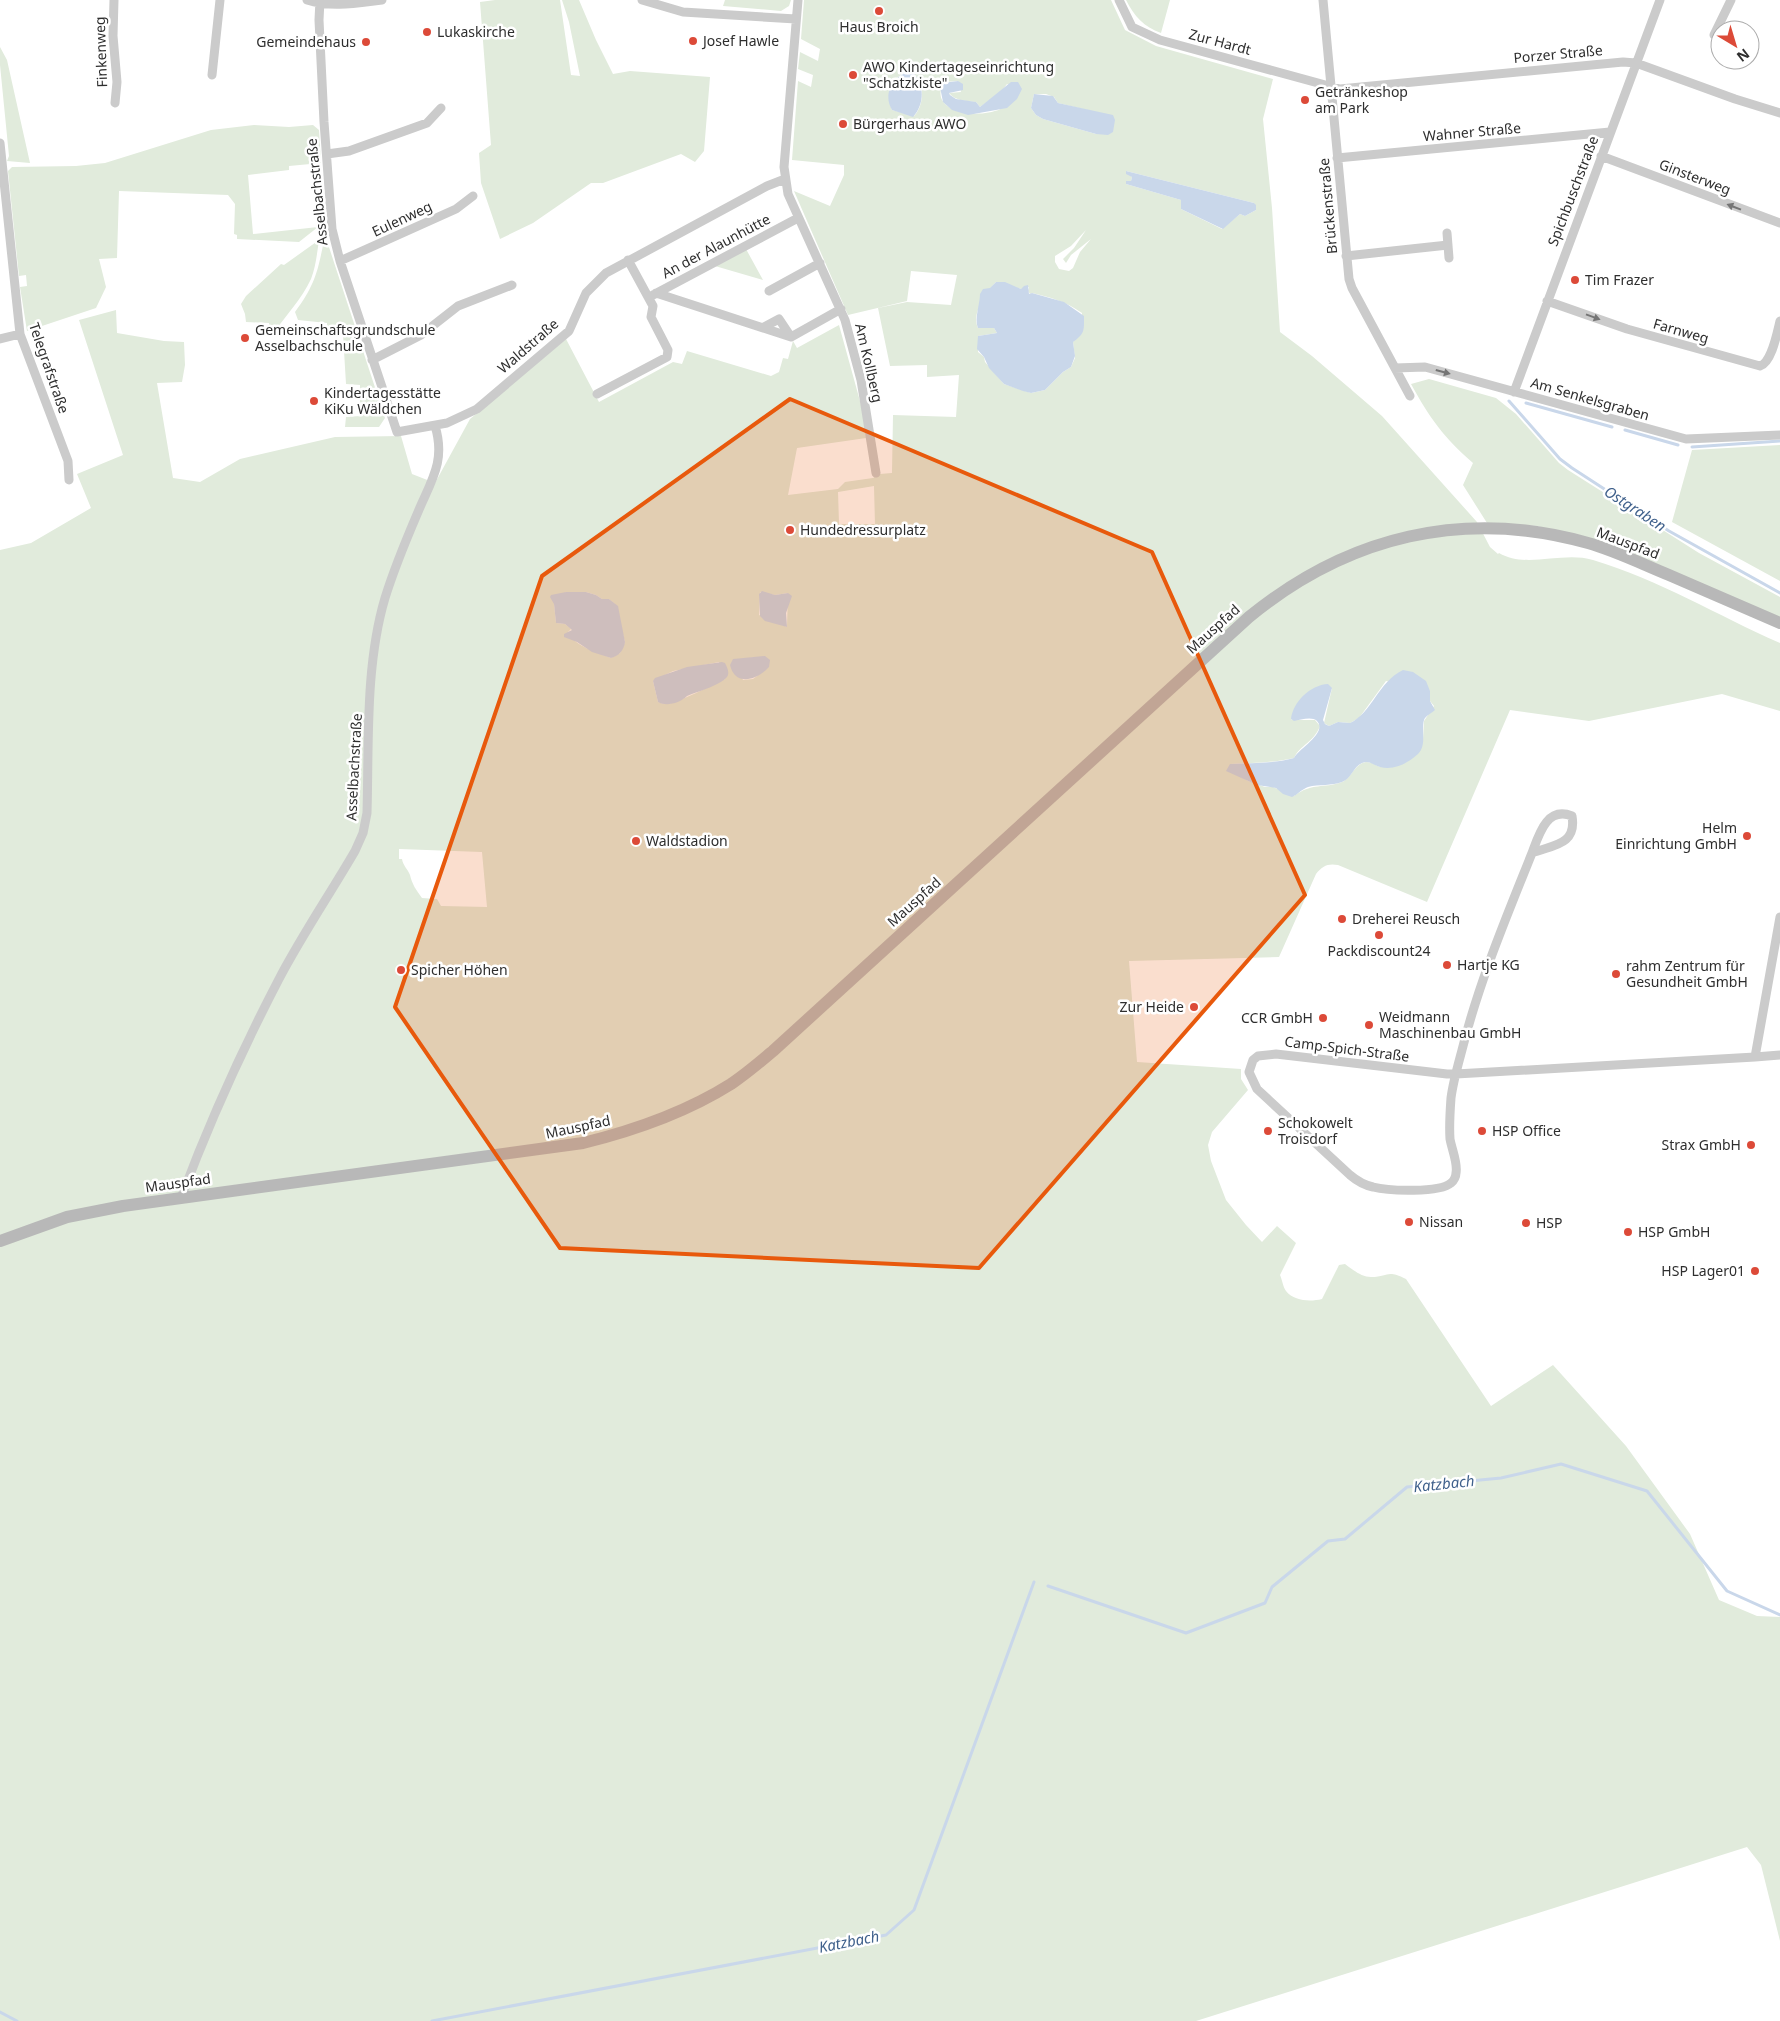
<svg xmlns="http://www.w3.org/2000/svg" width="1780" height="2021" viewBox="0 0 1780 2021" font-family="'Noto Sans',sans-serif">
<rect width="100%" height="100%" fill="#fff"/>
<!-- green -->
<path fill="#e1ebdc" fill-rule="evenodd" d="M495 0H560L571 75 580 76 569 22 562 0H579L596 40 613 74 630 71 710 77 704 151 695 162 681 154 603 183H591L533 223 500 239 481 183 479 153 491 145 480 2Z
M725 0H791L789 6 781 11 723 6Z
M804 0H1111L1125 30 1156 46 1273 79 1263 119 1272 208 1280 332 1312 356 1382 416 1477 522 1490 547 1498 554 1499 553C1526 569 1562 551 1593 560 1660 580 1716 615 1780 643V711L1722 694 1589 721 1510 710 1427 902 1338 865C1328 863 1322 866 1316 874L1279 957 1129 961 1137 1062 1241 1069V1079L1248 1090 1212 1132 1208 1145 1211 1161 1226 1200 1246 1225 1262 1242 1277 1226 1296 1243 1280 1275C1282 1279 1283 1287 1286 1291 1294 1301 1310 1302 1322 1299L1339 1265 1345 1264C1352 1269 1361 1277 1371 1277 1389 1277 1386 1269 1406 1279L1491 1406 1553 1365 1626 1446 1690 1534 1719 1600 1757 1616 1780 1617V1941L1761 1865 1747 1847 1196 2021H0V550L31 543 91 508 77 474 123 455 79 320 116 310 117 333 164 341 184 342 185 365 182 382 157 383 173 478 200 482 240 459 335 437 401 436 412 474 435 483 470 419 566 339 599 402 673 362 682 364 687 351 771 376 779 372 783 358 788 359 793 341 797 348 839 325 863 412 866 438 797 448 788 495 838 489 845 482 873 478 880 474 892 473 893 415 956 417 959 375 927 377V365L890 366 878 308 907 302 951 305 957 275 911 271 907 301 848 315 794 191 830 206 844 175V165L792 160 798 81 811 87 813 75 798 69 800 52 818 61 820 49 801 39ZM911 71C925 82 925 104 914 116L892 110C885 93 892 75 911 71ZM958 81 961 92 949 93C956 101 965 101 976 102L980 107 1001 92 1007 84 1020 90C1009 126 922 119 944 82ZM1034 94H1046L1054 97 1058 103 1108 115 1102 133 1096 134 1043 119 1036 115 1031 108ZM1126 171 1254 203 1256 210 1245 216 1240 214 1222 229 1181 209V200L1126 184V181H1131L1132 177ZM1086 230 1074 248 1063 259 1066 263 1071 255 1091 239 1080 252 1073 268 1069 271 1059 269 1055 262V256L1071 246ZM996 282 1021 289 1029 287 1028 291 1030 294 1032 293C1052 298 1065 301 1082 313V324L1073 342 1075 358 1071 367 1063 372 1045 390 1031 393 1004 384 985 362 984 357 978 352V336L997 333 994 328H978C971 314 986 292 996 282ZM874 486 875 524H839L838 492ZM566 592H586L596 595 602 599H609L615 604 625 642 620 653 611 658C597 652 575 647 568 632L571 629 565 624 556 623 554 604ZM760 592 775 595 788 593 787 627 759 615ZM758 657 761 673 753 679 743 680 733 660ZM719 662 725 679C715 684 675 704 666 704 663 704 661 703 658 702L653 681 673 671ZM1386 681 1430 691V701L1434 706 1424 721 1423 740 1380 767C1376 765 1371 762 1366 762 1354 764 1352 778 1342 782 1323 789 1313 782 1294 796L1273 787H1265L1248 781 1237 775 1230 764C1252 763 1272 763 1294 758 1300 745 1314 742 1320 726L1315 720H1291L1332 688 1324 723 1329 726 1338 722 1350 723 1359 718ZM399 849 482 852 487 907 441 906 437 899 422 898C416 890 412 884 410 875 408 869 403 866 402 859H399Z
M1126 0H1170L1161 33C1144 27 1134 16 1126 0Z
M0 47 7 60 30 163 7 161 9 156 0 65Z
M254 125 289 127 313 125 319 130 321 163 289 166V170L248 175 253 234 318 227 299 242 237 239V235L234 234 235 204 228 195 119 191 117 258 99 259 106 287 96 308 27 331 20 287 27 286 26 275 19 276 8 171 12 167 76 166 105 163 211 130Z
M319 240C317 253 316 266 311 279 302 299 285 316 273 334L269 335V323L246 322 245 314 241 304 246 296 281 264 284 265Z
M324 240 327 241 385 418 379 427H345L346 417 360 416V385L346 384 343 334H327V323L298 320 295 312C315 285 318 271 324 240Z
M746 249 763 280 715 266Z
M1429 379 1496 398 1516 414 1559 463 1568 470 1699 553 1780 597V618L1538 526 1487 523 1463 485 1473 463C1444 438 1429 417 1411 384Z
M1780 445V581L1672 522 1692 450Z"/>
<!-- water -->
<path fill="#c9d7ea" d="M911 71C925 82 925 104 913 117L892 110C882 93 894 75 911 71Z
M958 81 963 84V90L949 93 950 95 956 99 976 102 980 107 1011 82H1018L1022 89 1017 99 1007 108 968 115 952 110 943 102 940 87 942 83Z
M1034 94 1053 96 1058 103 1113 115 1115 120 1113 132 1108 135 1096 134 1043 119 1036 115 1031 108Z
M1126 171 1254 203 1256 205V210L1245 216 1240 214 1223 229 1181 209V200L1126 184V181H1131L1132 177 1126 174Z
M996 282H1005L1021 289 1024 286 1028 285 1029 294 1032 293 1064 302 1084 316C1084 331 1085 333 1073 342L1075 356 1071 367 1063 372 1045 390 1031 393 1023 391 1004 384 989 368 984 357 977 349 978 336 997 333 994 328H978C974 319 980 304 980 294L983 289 990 288Z
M762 591 775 595 788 593 792 596 786 613 787 627 765 621 760 616 759 594Z
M566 592H586L596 595 602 599H609L618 606 625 642C624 650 619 656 611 658L592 652 577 642 564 637V634L572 630 565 624 556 623 554 604 550 597 551 595Z
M765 656 770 660 769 667C758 680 735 687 730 665L733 659Z
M722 662 725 663C727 667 729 671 728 675 725 684 696 692 687 696 680 703 666 707 658 702L653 681 655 678 687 667Z
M1403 670 1413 672 1426 681 1430 691V701L1435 710C1431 714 1426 715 1424 720 1421 731 1427 745 1418 754 1408 763 1394 771 1380 767 1373 765 1369 760 1362 763 1353 767 1352 778 1342 782 1332 786 1319 784 1308 787 1302 789 1297 795 1292 797L1283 794 1276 788 1257 785 1226 771 1230 764C1252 763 1272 764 1294 758 1298 749 1328 733 1317 721 1312 716 1300 720 1294 721L1291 719C1293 702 1310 685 1328 684L1332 688 1323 720 1325 724 1329 726 1338 722 1350 723C1372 713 1378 682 1403 670Z"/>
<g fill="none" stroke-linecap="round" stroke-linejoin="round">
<!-- stream -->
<path stroke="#c9d7ea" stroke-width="3" d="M1509 401 1560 459 1572 468 1669 531 1780 593
M1526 403 1612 427
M1625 430 1678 445
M1692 447 1780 441
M1048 1586 1186 1633 1265 1603 1272 1587 1328 1541 1345 1539 1407 1487 1501 1478 1561 1464 1647 1491 1727 1591 1780 1615
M0 2012 17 2021
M432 2021 886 1935 914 1910 1034 1582"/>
<!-- street -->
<path stroke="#cbcbcb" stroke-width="9" d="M114 0 113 36 117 82 115 103
M307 0C332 8 357 3 382 0
M320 0 319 20 324 122 332 229 340 261 397 432 447 423 477 409 569 331 586 293 606 273 767 186 785 179
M642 0 683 12 796 19
M798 0 784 167 788 194 845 320 861 380 876 473
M1119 0 1132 27 1160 40 1340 89 1623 62 1636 63 1735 99 1780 113
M1323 0 1349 279 1352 288 1410 396
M1714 35 1731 0
M212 75 220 0
M0 143 20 334 68 461 69 480
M327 154 349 151 427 123 441 108
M1601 156 1780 223
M1337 158 1610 132
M1447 233 1449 258
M1346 256 1448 245
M340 261 456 209 473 196
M769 291 820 263
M656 293 791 337 841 309
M653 295 798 218
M1547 301 1627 329 1760 366C1772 362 1777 333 1780 321
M764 327 779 319 791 337
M0 339 20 334
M372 360 421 335 458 306 512 285
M1395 368 1425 367 1686 439 1780 435
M1514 392 1660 0
M597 394 667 357 668 350 651 317 653 306 628 260
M1532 853C1539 834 1547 806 1572 816 1577 845 1553 845 1532 853 1506 918 1479 982 1462 1050 1458 1065 1453 1082 1451 1098 1450 1112 1449 1125 1450 1139 1452 1150 1458 1163 1456 1173 1456 1176 1454 1181 1451 1183 1440 1193 1388 1191 1373 1187 1364 1185 1357 1181 1350 1175L1257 1089 1249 1072 1253 1060 1258 1056 1276 1054 1447 1074H1456L1755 1057 1780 1055
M1755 1057 1780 917
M181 1198C209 1123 242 1050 279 979 302 935 330 894 355 851L363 833 367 813C369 744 365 665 385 598 394 569 406 540 418 512 431 481 446 461 435 426"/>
<!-- secondary -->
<path stroke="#b8b8b8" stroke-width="12" d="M0 1241 67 1217 123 1206 583 1143C636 1130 685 1113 731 1084 746 1074 760 1062 773 1051L1249 617C1348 536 1464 508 1588 543 1616 551 1642 564 1669 575 1706 591 1743 607 1780 623"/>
</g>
<!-- one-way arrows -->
<defs><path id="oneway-solid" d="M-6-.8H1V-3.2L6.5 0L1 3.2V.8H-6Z" transform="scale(1.25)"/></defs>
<g fill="#757575">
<use href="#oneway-solid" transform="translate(1734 207) rotate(-159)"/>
<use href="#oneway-solid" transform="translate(1593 317) rotate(20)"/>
<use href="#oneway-solid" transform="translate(1443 372) rotate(15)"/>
</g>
<!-- marked area -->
<path fill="#e8590c" fill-opacity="0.2" stroke="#e8590c" stroke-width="4" stroke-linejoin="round" d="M790 399 1152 552 1305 895 979 1268 560 1248 395 1007 542 576Z"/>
<!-- markers -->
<g fill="#dc4a38" stroke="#fff" stroke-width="2">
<circle cx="879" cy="11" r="5"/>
<circle cx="427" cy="32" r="5"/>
<circle cx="693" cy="41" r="5"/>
<circle cx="366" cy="42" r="5"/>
<circle cx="853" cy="75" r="5"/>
<circle cx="1305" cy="100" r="5"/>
<circle cx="843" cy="124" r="5"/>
<circle cx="1575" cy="280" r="5"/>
<circle cx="245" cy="338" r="5"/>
<circle cx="314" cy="401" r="5"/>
<circle cx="790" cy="530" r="5"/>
<circle cx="1747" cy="836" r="5"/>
<circle cx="636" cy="841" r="5"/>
<circle cx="1342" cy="919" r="5"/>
<circle cx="1379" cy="935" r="5"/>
<circle cx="1447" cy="965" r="5"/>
<circle cx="401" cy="970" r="5"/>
<circle cx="1616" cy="974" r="5"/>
<circle cx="1194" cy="1007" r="5"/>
<circle cx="1323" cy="1018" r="5"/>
<circle cx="1369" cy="1025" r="5"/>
<circle cx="1268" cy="1131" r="5"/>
<circle cx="1482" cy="1131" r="5"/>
<circle cx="1751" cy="1145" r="5"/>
<circle cx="1409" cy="1222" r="5"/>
<circle cx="1526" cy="1223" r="5"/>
<circle cx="1628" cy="1232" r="5"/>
<circle cx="1755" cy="1271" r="5"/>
</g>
<g text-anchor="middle" stroke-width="5" stroke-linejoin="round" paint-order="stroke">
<!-- poi labels -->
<g font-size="14" fill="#2e2e2e" stroke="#fff" text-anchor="start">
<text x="879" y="32" text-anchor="middle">Haus Broich</text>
<text x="437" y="37">Lukaskirche</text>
<text x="703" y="46">Josef Hawle</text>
<text x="356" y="47" text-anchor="end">Gemeindehaus</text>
<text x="863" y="72">AWO Kindertageseinrichtung<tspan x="863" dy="16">"Schatzkiste"</tspan></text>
<text x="1315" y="97">Getränkeshop<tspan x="1315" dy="16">am Park</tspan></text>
<text x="853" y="129">Bürgerhaus AWO</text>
<text x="1585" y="285">Tim Frazer</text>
<text x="255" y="335">Gemeinschaftsgrundschule<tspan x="255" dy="16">Asselbachschule</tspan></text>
<text x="324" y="398">Kindertagesstätte<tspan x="324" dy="16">KiKu Wäldchen</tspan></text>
<text x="800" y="535">Hundedressurplatz</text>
<text x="1737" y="833" text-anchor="end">Helm<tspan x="1737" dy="16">Einrichtung GmbH</tspan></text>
<text x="646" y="846">Waldstadion</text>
<text x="1352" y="924">Dreherei Reusch</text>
<text x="1379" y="956" text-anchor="middle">Packdiscount24</text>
<text x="1457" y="970">Hartje KG</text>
<text x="1626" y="971">rahm Zentrum für<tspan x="1626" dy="16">Gesundheit GmbH</tspan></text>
<text x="411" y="975">Spicher Höhen</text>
<text x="1184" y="1012" text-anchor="end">Zur Heide</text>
<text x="1379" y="1022">Weidmann<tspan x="1379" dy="16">Maschinenbau GmbH</tspan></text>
<text x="1313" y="1023" text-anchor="end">CCR GmbH</text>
<text x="1278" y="1128">Schokowelt<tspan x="1278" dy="16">Troisdorf</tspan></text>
<text x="1492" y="1136">HSP Office</text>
<text x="1741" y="1150" text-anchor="end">Strax GmbH</text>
<text x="1419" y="1227">Nissan</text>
<text x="1536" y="1228">HSP</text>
<text x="1638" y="1237">HSP GmbH</text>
<text x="1745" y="1276" text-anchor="end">HSP Lager01</text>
</g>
<!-- street labels -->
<g font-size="14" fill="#2e2e2e" stroke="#fff">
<text transform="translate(1220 42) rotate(15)" y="5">Zur Hardt</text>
<text transform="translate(101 52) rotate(-92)" y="5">Finkenweg</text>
<text transform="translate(1558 54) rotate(-5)" y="5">Porzer Straße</text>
<text transform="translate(1472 132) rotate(-5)" y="5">Wahner Straße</text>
<text transform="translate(1695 177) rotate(21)" y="5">Ginsterweg</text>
<text transform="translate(1573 191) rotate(-69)" y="5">Spichbuschstraße</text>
<text transform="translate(317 192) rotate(-96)" y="5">Asselbachstraße</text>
<text transform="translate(1328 206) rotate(-95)" y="5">Brückenstraße</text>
<text transform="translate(402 219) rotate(-25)" y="5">Eulenweg</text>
<text transform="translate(716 246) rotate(-28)" y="5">An der Alaunhütte</text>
<text transform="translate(1681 331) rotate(16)" y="5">Farnweg</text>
<text transform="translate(528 346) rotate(-41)" y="5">Waldstraße</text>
<text transform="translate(869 363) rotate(77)" y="5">Am Kollberg</text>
<text transform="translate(49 368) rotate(71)" y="5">Telegrafstraße</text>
<text transform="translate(1590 399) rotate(16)" y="5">Am Senkelsgraben</text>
<text transform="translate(1628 543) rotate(21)" y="5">Mauspfad</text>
<text transform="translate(1213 629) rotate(-42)" y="5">Mauspfad</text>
<text transform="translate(354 767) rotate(-87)" y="5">Asselbachstraße</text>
<text transform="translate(914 902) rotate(-42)" y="5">Mauspfad</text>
<text transform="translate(1347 1049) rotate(7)" y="5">Camp-Spich-Straße</text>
<text transform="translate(578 1127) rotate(-12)" y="5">Mauspfad</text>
<text transform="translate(178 1183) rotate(-8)" y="5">Mauspfad</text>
</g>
<!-- water labels -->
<g font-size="15" font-style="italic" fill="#40618c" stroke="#fff">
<text transform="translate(1635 509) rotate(33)" y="5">Ostgraben</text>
<text transform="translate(1444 1484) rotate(-6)" y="5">Katzbach</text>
<text transform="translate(849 1942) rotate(-11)" y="5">Katzbach</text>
</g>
</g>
<!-- north arrow -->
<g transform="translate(1735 45) rotate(142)"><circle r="24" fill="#ffffff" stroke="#ababab"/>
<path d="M0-4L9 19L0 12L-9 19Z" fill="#dc4a38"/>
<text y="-8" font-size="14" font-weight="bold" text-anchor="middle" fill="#2e2e2e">N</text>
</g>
</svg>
